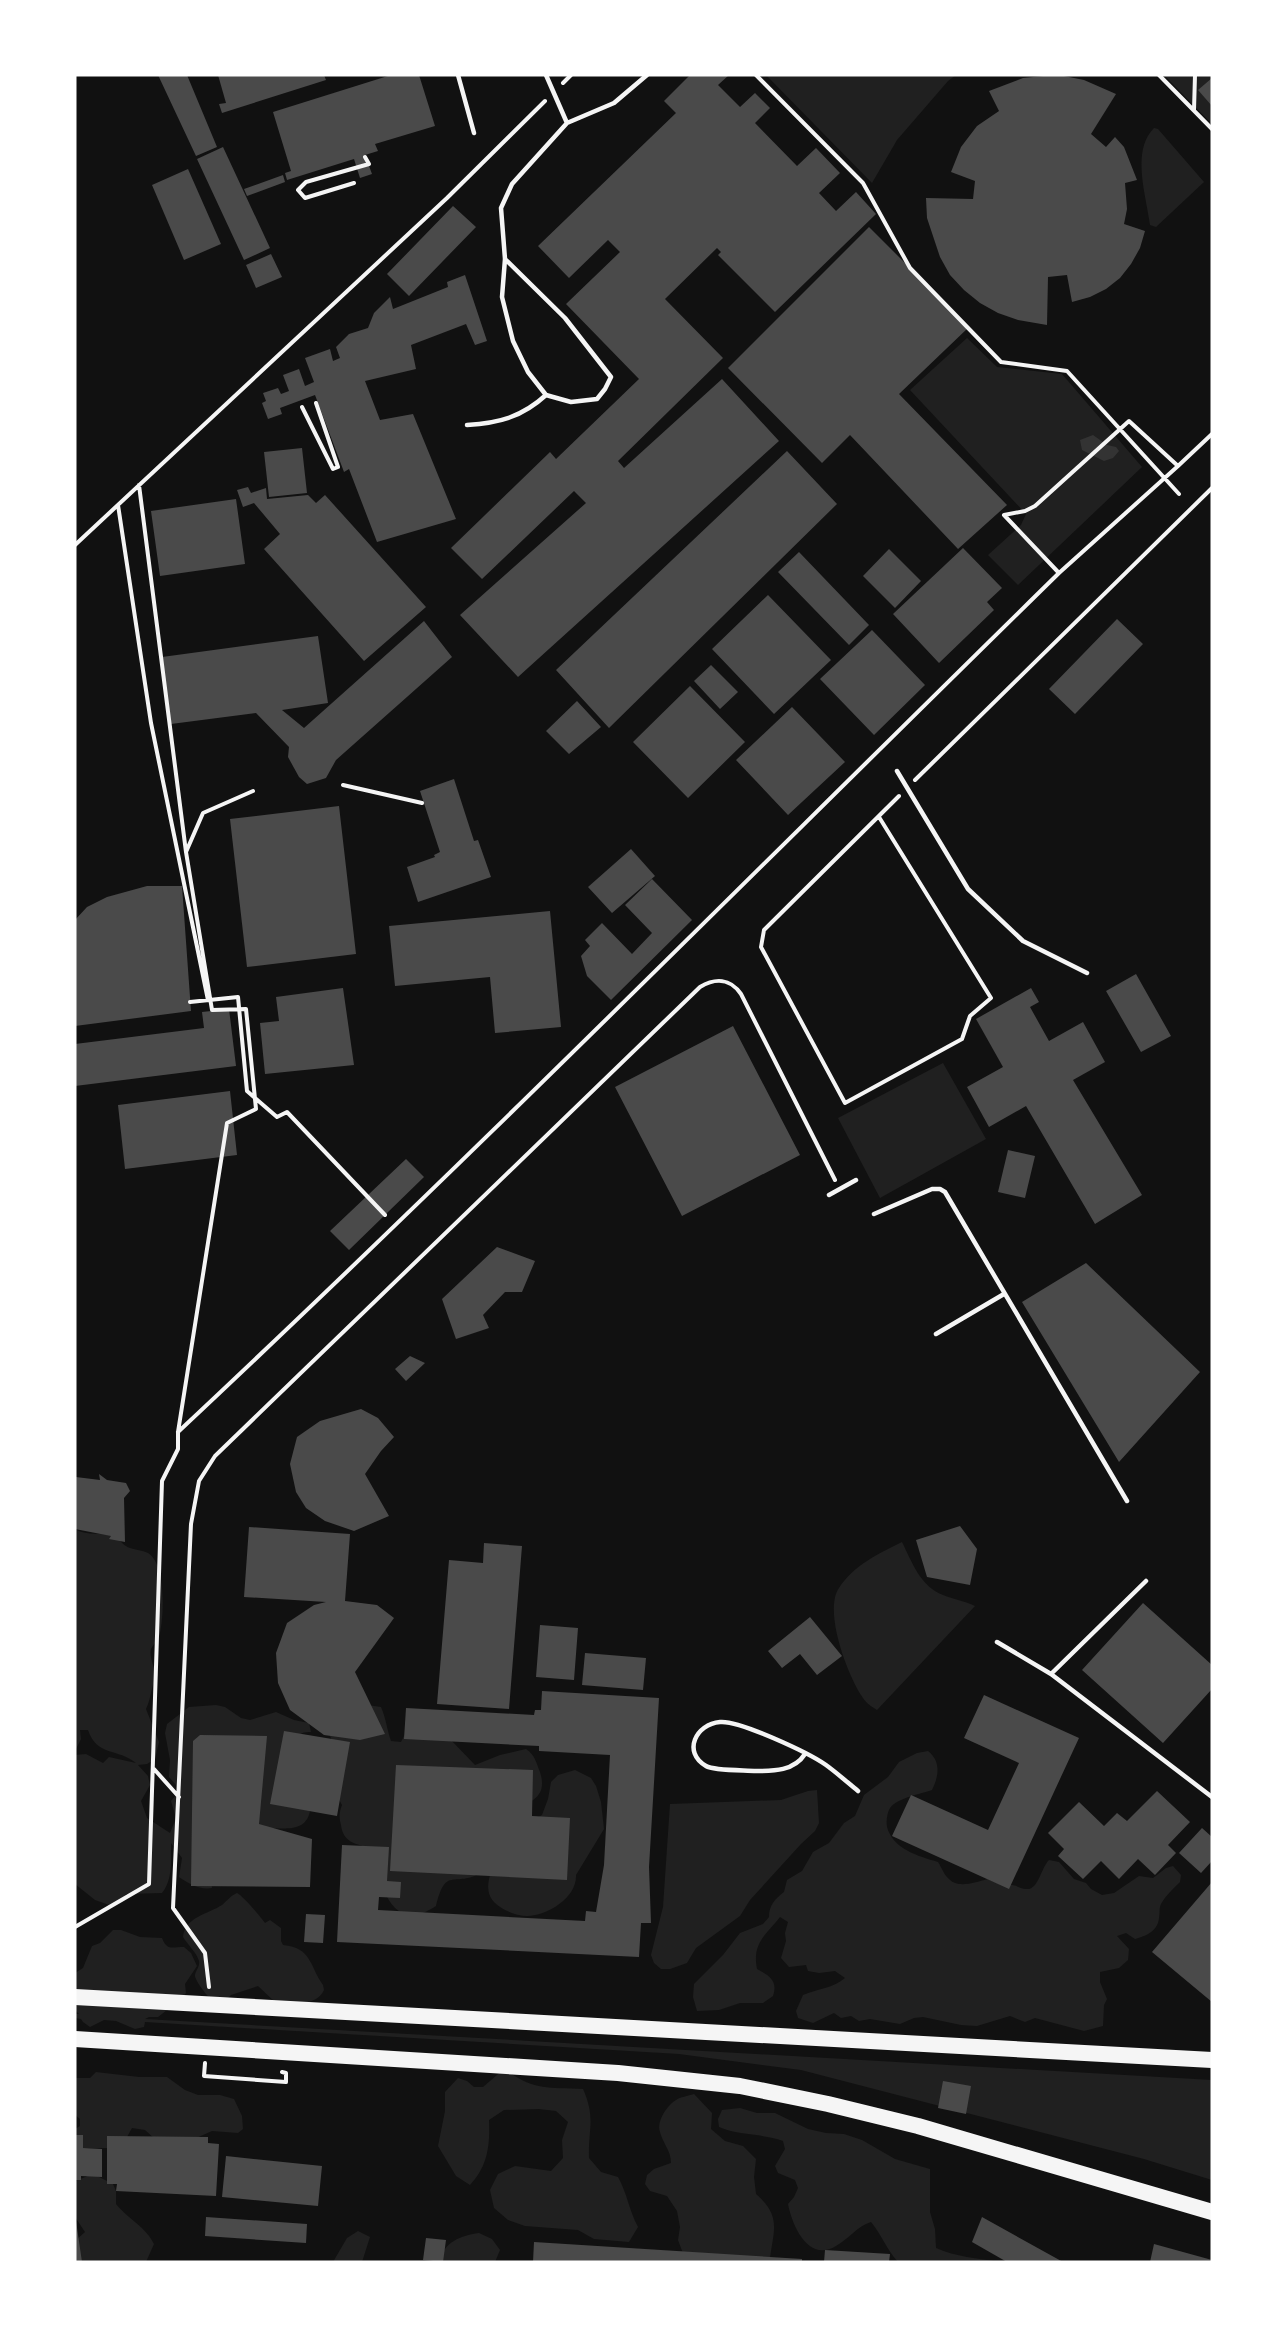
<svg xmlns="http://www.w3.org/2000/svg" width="1287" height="2337" viewBox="0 0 1287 2337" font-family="'Asap Condensed',sans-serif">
<rect width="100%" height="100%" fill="#111"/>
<!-- green -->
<path fill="#202020" d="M766 75H956L948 81 897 140 872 183Z
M1164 75H1212V124Z
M1154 128 1158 129 1204 182 1156 227 1150 225C1146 195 1131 151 1154 128Z
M967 338 997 367 1062 374 1142 467 1018 585 988 555 1021 525 1026 514 910 390Z
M943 1063 986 1139 880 1198 838 1118Z
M75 1529C88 1537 102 1531 115 1537 121 1540 123 1546 130 1548 136 1550 142 1550 148 1553 166 1564 164 1614 160 1633 159 1640 154 1643 151 1649 149 1656 154 1669 158 1675 150 1686 152 1697 146 1709L159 1742 155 1759 147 1764 138 1765 148 1776 150 1785 141 1801 147 1818 170 1833 176 1818 171 1801 177 1794 176 1785 169 1777 170 1760 165 1733 167 1724 189 1707 216 1705 225 1707 241 1718 250 1720 276 1712 294 1720 309 1723 311 1732C295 1731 288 1745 279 1757L281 1766 310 1811C306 1833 283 1828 266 1828L211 1877 212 1888C200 1890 189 1884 179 1877L182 1858 171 1843C171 1860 173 1879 162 1893L126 1894 120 1902 112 1906 95 1900 75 1884V1755L86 1754 103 1763 109 1757 136 1763C118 1748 97 1757 88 1730H80L81 1739 75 1751Z
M902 1542C912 1562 920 1586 943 1595 953 1599 965 1601 975 1606L877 1710C872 1707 866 1703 863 1698 848 1677 823 1611 839 1588 854 1565 878 1554 902 1542Z
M354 1703 381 1707C386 1718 387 1730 391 1741L401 1742 405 1734 450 1739 475 1765 500 1755 526 1749C535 1755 536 1762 540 1772 549 1801 526 1800 511 1817 500 1830 488 1859 479 1874 453 1887 446 1866 436 1906 389 1937 381 1881 370 1848 355 1844 343 1842 341 1825 339 1817 339 1813 342 1805L334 1790 332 1741 329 1733Z
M928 1751C941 1761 939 1776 932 1790 921 1794 897 1798 890 1808 887 1813 886 1821 887 1827 893 1849 918 1856 938 1862 942 1868 944 1875 949 1879 958 1889 976 1882 988 1879 995 1884 1003 1883 1012 1885 1016 1885 1021 1889 1026 1889 1038 1891 1041 1868 1049 1860L1059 1862 1074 1879 1086 1883 1091 1889 1102 1895 1114 1893 1139 1876 1153 1878 1166 1868 1173 1866 1181 1875 1180 1882C1174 1888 1166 1895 1161 1904 1159 1908 1160 1913 1159 1918 1158 1931 1146 1936 1135 1939L1126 1933 1117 1936 1129 1949 1128 1960 1119 1968 1100 1972V1982L1107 1999 1104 2005 1103 2026 1084 2031 1035 2018 1025 2022 1010 2016 977 2026 961 2025 923 2017 914 2018 900 2024 870 2019 859 2021 851 2016 841 2018 834 2013 813 2023 798 2018 796 2011 803 1995C817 1989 834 1988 845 1978L835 1971 819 1973 808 1971 806 1965 789 1967 781 1958 786 1941 785 1933 788 1922 780 1917C765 1936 752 1943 757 1969 770 1976 778 1981 773 1996L763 2003H740L719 2010 697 2011 693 1997 694 1984 723 1955 740 1933 763 1924 769 1917C769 1905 775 1899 784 1892L787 1880 802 1871 813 1852 829 1843 844 1823 855 1816 864 1795 888 1777 899 1762 917 1753Z
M575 1770 591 1778 596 1786 601 1802 604 1829 576 1875C577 1897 549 1915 527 1916 520 1916 511 1913 505 1910 488 1901 485 1890 491 1872L526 1824 542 1815 548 1799 551 1782 558 1775Z
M817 1790 819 1823 815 1831 801 1844 750 1900 740 1916 696 1948 687 1963 670 1969H661L654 1963 651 1955 663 1907 670 1804 781 1800 808 1791Z
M237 1893C243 1896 260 1916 265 1923L270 1920 281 1928V1941L283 1945C312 1948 309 1965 323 1985L324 1990C316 2007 293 2003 277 2004L258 1986 231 1995 227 1999 210 1998C206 1995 194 1979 195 1975 196 1970 200 1967 199 1961 197 1953 187 1944 183 1937 185 1917 208 1914 222 1905 227 1901 230 1896 237 1893Z
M113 1930H121L140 1937 162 1938C167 1951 172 1947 184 1947L191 1953 197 1966 185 1984 186 1993 180 2000 158 2017H149L145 2019 1212 2080V2180L1144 2159 801 2070 679 2054 145 2022 144 2027 135 2029 116 2021 104 2020 90 2027 83 2022 81 2019 75 2018V2014H79L75 2010V1973L83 1968 92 1946 100 1943Z
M504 2069C535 2091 546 2087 583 2089 596 2118 588 2129 589 2158L601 2172 618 2177C627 2193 629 2210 638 2227L629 2242 594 2239 578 2230 525 2226 508 2220 494 2208 490 2190 498 2174 515 2166 551 2171 563 2158 562 2140 568 2122 556 2111 539 2109 504 2110 489 2120C490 2145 488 2166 470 2185L456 2176 438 2146 445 2111V2092L458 2078 467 2081 474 2087H483Z
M96 2072 139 2077H167L185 2090 198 2095H220L234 2099 242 2116 243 2129 238 2133 212 2131 194 2139H155L145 2130 132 2128 122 2146 116 2148H75V2129L80 2126V2119L75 2115V2078H90Z
M694 2094 712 2113 711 2129 725 2141 743 2146 756 2159 754 2177 756 2194C781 2216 774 2229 770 2258L760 2262H698L684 2256 678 2240 680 2227 677 2211 667 2196 650 2191 645 2184 647 2175 654 2169 671 2163C671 2150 663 2144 660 2132 656 2122 667 2105 676 2100 680 2097 688 2096 694 2094Z
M740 2108 757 2113H775L808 2129 826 2133 844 2134 862 2140 895 2159 930 2169V2212L935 2229 936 2248C956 2257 977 2258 999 2262H898C886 2249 882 2235 871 2222 857 2226 849 2239 836 2246 808 2263 792 2225 788 2204L794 2197 798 2188 795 2180 778 2173 775 2166 785 2149 783 2141C762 2133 739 2136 719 2127L718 2119 722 2110Z
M93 2174 113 2184 116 2191V2204C128 2219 146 2227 154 2244L146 2262H75V2241L85 2232 75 2217V2181Z
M358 2231 370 2237 362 2262H333L347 2238Z
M479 2233 492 2239 500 2250 495 2262H438C445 2242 459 2236 479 2233Z"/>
<!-- water -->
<path fill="#333" d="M1093 435 1107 445 1116 447 1119 451 1113 458 1104 461 1082 450 1080 440Z"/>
<!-- building -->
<path fill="#4a4a4a" d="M158 75H187L217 147 196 156Z
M218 75H324L326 80 222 113 219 104 226 103Z
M391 75H419L435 126 375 144 378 151 365 155 372 174 360 178 354 159 287 180 285 173 291 171 273 112Z
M690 75H729L718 85 740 107 755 93 770 108 755 123 797 166 816 148 840 173 819 193 836 211 856 192 876 214 775 312 718 255 721 252 717 248 665 299 723 358 618 461 624 468 722 379 779 441 518 677 460 615 586 503 574 491 482 579 451 548 550 452 556 459 639 379 566 304 620 252 608 240 569 278 538 246 676 113 664 101Z
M1043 76H1064L1084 80 1116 94 1091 134 1106 147 1115 137 1124 147 1137 180 1125 183 1127 209 1124 224 1145 231 1140 248 1131 264 1120 278 1106 289 1090 297 1072 302 1067 275 1048 277 1047 325 1018 320 998 313 980 303 964 290 950 275 940 257 927 218 926 198 973 199 975 181 951 172 961 147 977 126 999 111 989 91 1023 78Z
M1212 78V106L1198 90Z
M223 147 270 248 244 260 197 159Z
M188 169 221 244 184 260 152 185Z
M283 175 285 182 247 196 244 189Z
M453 206 476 227 409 296 387 274Z
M869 227 969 327 899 394 1007 505 958 549 850 435 822 463 728 368Z
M271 254 282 277 256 288 246 265Z
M465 275 487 341 475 345 466 324 411 345 416 369 365 381 380 420 413 414 456 519 377 542 349 469 344 472 315 395 280 408 282 414 268 419 262 403 266 401 263 393 278 388 281 394 289 391 283 375 299 369 305 386 314 382 305 358 330 349 333 361 340 358 336 347 349 334 368 328 374 313 390 297 393 309 448 287 447 282Z
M302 448 307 493 269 497 264 452Z
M787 451 837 504 609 728 556 670Z
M248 487 251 493 266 488 267 499 308 495 316 503 325 495 426 607 364 661 264 549 280 534 254 503 243 507 237 490Z
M236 499 245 564 160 576 151 511Z
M963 548 1002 588 987 602 994 610 939 663 893 614Z
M889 549 921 581 895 608 863 576Z
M799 552 869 625 849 645 778 572Z
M768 595 831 660 774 714 712 649Z
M1117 619 1143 644 1075 714 1049 689Z
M424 621 452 657 336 760 326 778 307 784 299 777 288 757 289 747 256 713 171 724 162 657 318 636 328 703 282 710 304 728Z
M872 630 925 685 874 735 820 679Z
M711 665 738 692 720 709 694 681Z
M690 686 745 742 688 798 633 742Z
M577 701 601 727 569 754 546 731Z
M792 707 845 762 788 815 736 760Z
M454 779 474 841 478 840 491 877 418 902 407 867 435 857 434 855 440 852 420 791Z
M339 806 356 954 247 967 230 819Z
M631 849 655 876 612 913 588 887Z
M652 879 692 920 611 1000 587 976 581 956 590 946 585 940 602 923 632 954 652 933 625 905Z
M147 886H182L191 1011 75 1026V920L87 907 107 897Z
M550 911 561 1027 495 1033 490 977 395 986 389 926Z
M1136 974 1171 1036 1141 1052 1106 991Z
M343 988 354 1065 265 1074 260 1023 279 1021 276 997Z
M1031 988 1039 1002 1030 1007 1049 1041 1083 1022 1105 1062 1073 1080 1142 1195 1095 1224 1026 1106 989 1127 967 1087 1003 1067 976 1019Z
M229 1009 236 1066 75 1086V1044L204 1028 202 1012Z
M733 1026 800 1155 682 1216 615 1087Z
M230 1091 237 1155 125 1169 118 1105Z
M1008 1150 1035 1156 1025 1198 998 1192Z
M406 1159 424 1177 349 1250 330 1231Z
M497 1247 535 1261 522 1292H505L483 1315 489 1328 456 1339 442 1299Z
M1086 1263 1200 1372 1119 1462 1022 1302Z
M410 1356 425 1363 406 1381 395 1369Z
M361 1409 378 1418 394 1437 381 1451 365 1474 389 1516 354 1531 325 1521 306 1508 296 1492 290 1464 297 1437 320 1421Z
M99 1474 107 1480 126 1483 130 1491 124 1498 125 1542 109 1539 111 1536 75 1529 76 1477 100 1480Z
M960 1526 977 1549 970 1585 927 1577 916 1540Z
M249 1527 350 1534 345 1601 377 1605 394 1618 355 1672 385 1734 360 1740 324 1735 290 1710 278 1683 276 1653 287 1623 314 1605 326 1602 244 1597Z
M484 1543 522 1546 509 1709 437 1704 449 1560 483 1563Z
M1143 1603 1212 1665V1689L1163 1743 1082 1670Z
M810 1617 842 1656 817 1675 800 1654 782 1668 768 1651Z
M540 1625 578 1628 574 1680 536 1677Z
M585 1653 646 1658 643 1690 582 1685Z
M542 1691 659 1698 649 1867 651 1923H641L639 1957 337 1942 342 1845 389 1847 387 1881 401 1882 400 1898 379 1897 378 1910 585 1921 586 1911 596 1912 604 1865 610 1755 539 1751V1746L404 1739 406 1708 534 1715 535 1710H541Z
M984 1695 1079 1738 1009 1889 892 1836 911 1795 988 1830 1019 1763 964 1738Z
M284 1731 350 1742 337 1816 270 1804Z
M200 1735 267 1736 259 1824 312 1839 310 1887 191 1886 193 1741Z
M396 1765 533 1770 532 1816 570 1818 567 1880 390 1871Z
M1157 1791 1190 1822 1168 1845 1176 1853 1155 1875 1138 1859 1119 1879 1101 1861 1083 1879 1058 1856 1064 1849 1048 1833 1079 1802 1104 1826 1117 1813 1127 1821Z
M1202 1828 1212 1837V1861L1201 1873 1179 1853Z
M1212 1882V2002L1152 1952Z
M306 1914 325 1915 323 1943 304 1942Z
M943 2081 971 2086 966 2114 938 2108Z
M75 2135H83V2148L102 2149V2177L81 2176V2180H75Z
M107 2136 208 2137V2143L219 2144 216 2196 116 2191 117 2184H107Z
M226 2156 322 2166 318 2206 222 2197Z
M206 2217 307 2224 306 2243 205 2236Z
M982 2217 1063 2262H1007L972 2242Z
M75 2221H76L82 2262H75Z
M426 2238 446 2240 443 2262 423 2260Z
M534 2242 802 2259V2262H533Z
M1154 2244 1212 2260V2262H1150Z
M825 2250 890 2254 889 2262H824Z"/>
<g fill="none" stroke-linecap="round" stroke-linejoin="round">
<!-- path -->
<path stroke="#f5f5f5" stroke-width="4" d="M756 75 863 183 910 268 1001 362 1067 371 1179 494
M1159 75 1212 129
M563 83 571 75
M1194 110 1195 75
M354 183 305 198 298 190 306 182 369 164 365 157
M302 407 333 469 338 467 316 403
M118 505 151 723 208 1000
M75 545 447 198 545 101
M1059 573 1178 466
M915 780 1212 488
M343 785 422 803
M879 817 991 998 970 1016 962 1039 845 1103 761 947 764 930 899 796
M186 852 203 813 253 791
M190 1002 238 997 247 1091 277 1117 287 1112 385 1215
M178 1432C477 1152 766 860 1059 573L1004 515 1025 511 1035 506 1129 421 1178 466 1212 434
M154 1769 179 1797
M75 1927 149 1884 162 1481 178 1449V1432L227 1123 256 1109 246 1009 212 1010 186 852 139 485
M209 1987 205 1953 173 1908 191 1524 199 1481 215 1456 700 987C715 978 730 978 741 994L835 1180
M205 2063 204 2076 286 2082V2073L282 2072"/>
<!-- service -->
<path stroke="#f5f5f5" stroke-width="4.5" d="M458 75 474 133
M567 123 614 103 647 75
M505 259 565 318 611 377 605 389 597 399 571 402 546 395 528 372 513 341 502 297 505 259 501 208 512 184 567 123 546 75
M467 425C499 423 522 417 546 395
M897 771 968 889 1023 941 1087 973
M829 1195 856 1180
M874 1214 932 1189H940L945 1192 1127 1501
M936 1334 1004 1294
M997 1642 1051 1674 1212 1797
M1051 1674 1146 1581
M805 1754C794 1771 774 1771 756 1771 745 1770 714 1771 706 1766 682 1752 696 1724 720 1722 739 1720 809 1753 826 1765 837 1773 847 1782 858 1791"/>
<!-- trunk -->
<path stroke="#f5f5f5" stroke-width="16" d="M75 1997 1212 2060
M75 2039 618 2073 740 2086 828 2104 918 2126 1212 2212"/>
</g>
<!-- border -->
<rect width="1287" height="2337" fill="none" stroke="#ffffff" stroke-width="153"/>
</svg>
